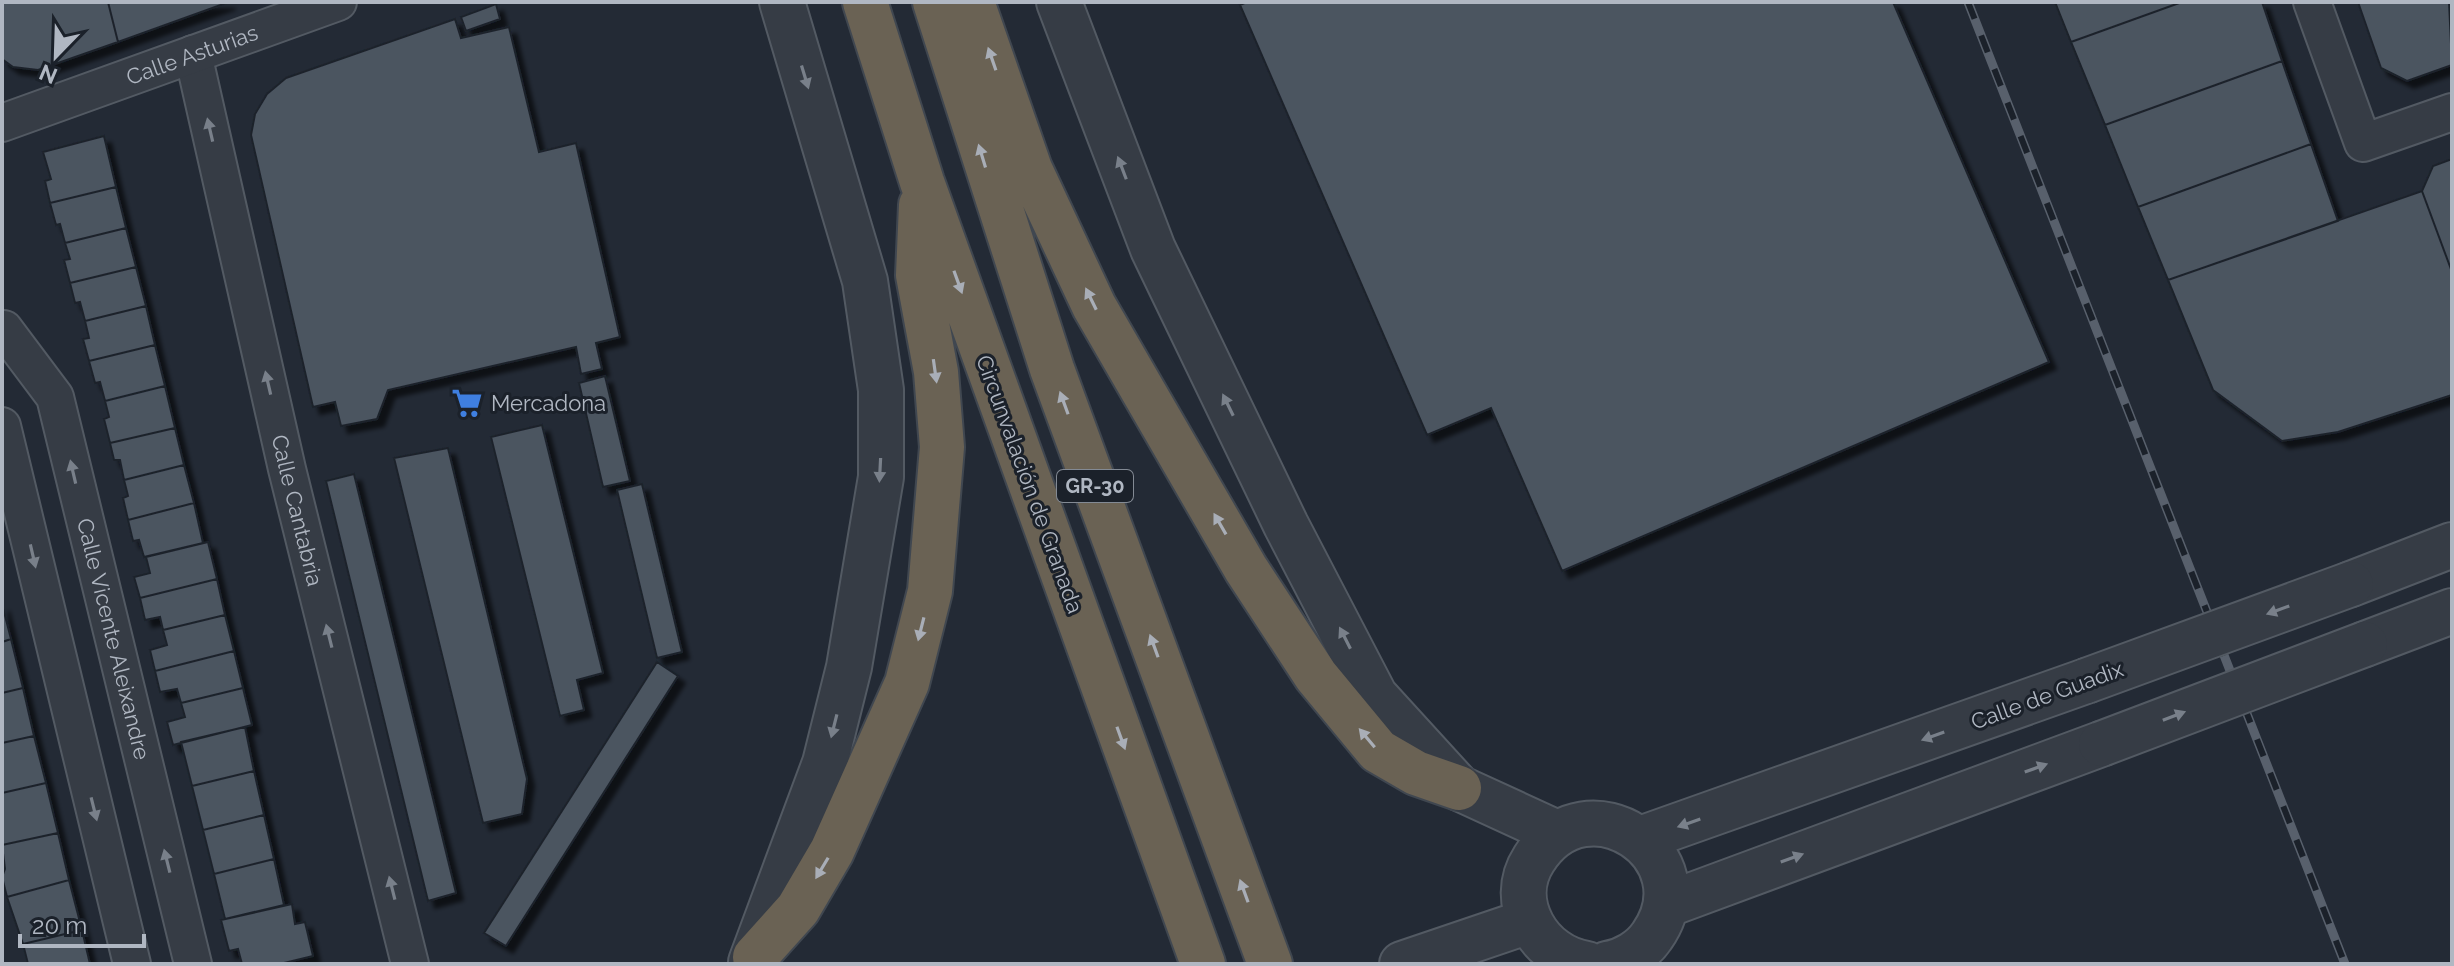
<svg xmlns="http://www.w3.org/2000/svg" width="2454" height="966" viewBox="0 0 2454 966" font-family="Raleway,sans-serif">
<defs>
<filter id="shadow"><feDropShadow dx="7" dy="7" stdDeviation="2" flood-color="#0009"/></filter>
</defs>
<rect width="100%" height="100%" fill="#232a35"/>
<!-- building -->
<path fill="#4b5460" stroke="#1d232c" stroke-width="2" filter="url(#shadow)" d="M2 2H108L118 42 38 70 13 67 2 59Z
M108 2H229L118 42Z
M1247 2H1893L2049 362 1562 571 1491 408 1427 435 1240 5Z
M2055 2H2182L2071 42Z
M2182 2H2262L2282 61 2105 125 2071 42Z
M2358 2H2449L2452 65 2407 81 2381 68Z
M496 4 500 19 466 31 461 17Z
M455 19 461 38 509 27 539 152 576 143 620 337 596 343 602 369 581 374 576 347 388 390 377 419 341 426 335 402 313 407 251 135 255 114 267 94 286 78Z
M2282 61 2311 144 2138 207 2105 125Z
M104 136 116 187 50 203 45 181 51 179 43 152Z
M2311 144 2338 221 2168 280 2138 207Z
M2452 159V272L2422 191 2433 166Z
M116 187 126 228 65 243 60 224 56 225 50 203Z
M2422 191 2452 272V395L2338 432 2282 441 2213 390 2168 280Z
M126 228 136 267 70 283 64 260 70 259 65 243Z
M136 267 146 306 85 321 80 302 75 303 70 283Z
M146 306 155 345 89 361 83 339 89 338 85 321Z
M155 345 165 386 105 401 100 382 95 383 89 361Z
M605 376 630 481 603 487 579 383Z
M165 386 175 428 110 443 104 419 109 417 105 401Z
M542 425 603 673 577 680 584 710 560 716 491 437Z
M175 428 184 465 124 480 120 460H114L110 443Z
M448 448 527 779 522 814 483 823 394 458Z
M184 465 194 503 128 520 123 498 128 496 124 480Z
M354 474 456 893 428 901 326 481Z
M642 484 682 652 657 658 617 490Z
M194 503 203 543 144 557 139 540 133 541 128 520Z
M208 542 217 579 140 598 134 577 150 573 146 557Z
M217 579 225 615 163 630 160 617 145 620 140 598Z
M2 604 11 639 2 642Z
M225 615 234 651 155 671 150 650 167 645 163 630Z
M11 639 23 688 2 693V642Z
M234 651 243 688 181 703 177 689 160 692 155 671Z
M657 662 678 676 506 946 484 933Z
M23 688 34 736 2 743V693Z
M243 688 252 725 173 745 167 722 185 717 181 703Z
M245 727 254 771 192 786 181 742Z
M34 736 46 783 2 793V743Z
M254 771 264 815 203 830 192 786Z
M46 783 58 833 2 845V793Z
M264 815 274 859 214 874 203 830Z
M58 833 69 880 7 897 2 877 5 869 2 845Z
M274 859 284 905 225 919 214 874Z
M69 880 82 930 23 944 7 897Z
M292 904 295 924 305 922 313 956 280 964H242L238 949 229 951 221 920Z
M82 930 90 964H28L23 944Z"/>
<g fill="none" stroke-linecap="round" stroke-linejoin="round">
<!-- minor casing -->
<g stroke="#535a63" stroke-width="40">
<g id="minor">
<path d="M2312 2 2363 143 2452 112"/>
<path id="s1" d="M193 54 287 469 410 964"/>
<path id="s2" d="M2 123 338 2"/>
<path id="s3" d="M4 329 55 397 193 964"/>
<path d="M2 426 132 964"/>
</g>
</g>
<!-- tertiary casing -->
<g stroke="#535a63" stroke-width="48">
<path id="tertiary" d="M1059 2 1153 249 1286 525 1375 696 1459 788 1557 833
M2351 584 2452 545
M2365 644 2452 611
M1640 839 2086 681
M1666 905 2101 744
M751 962 825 763 849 667 881 477V390L865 281 782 2
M1402 964 1529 921
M1587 964C1539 957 1506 902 1534 859 1587 775 1708 856 1652 936 1642 951 1624 961 1607 964"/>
</g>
<!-- motorway casing -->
<g stroke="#404750" stroke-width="48">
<path id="motorway" d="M865 2 922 182 1203 964
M935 2 1052 369 1270 964
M972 2 1030 169 1094 306 1246 569 1316 676 1378 751 1416 773 1459 788
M755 957 798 909 832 851 907 683 930 591 942 447 936 372 918 275 921 205"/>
</g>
<!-- minor -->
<use href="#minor" stroke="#363c45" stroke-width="36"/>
<!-- tertiary -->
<use href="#tertiary" stroke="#363c45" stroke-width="44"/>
<!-- motorway -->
<use href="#motorway" stroke="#6a6254" stroke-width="44"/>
<!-- rail casing -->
<g stroke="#58606c" stroke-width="9">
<path id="rail" d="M1968 2 2345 964"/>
</g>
<!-- rail -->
<use href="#rail" stroke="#1b212a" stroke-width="6" stroke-dasharray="18" stroke-linecap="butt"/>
<!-- tertiary-bridge casing -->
<g stroke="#535a63" stroke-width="48" stroke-linecap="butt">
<path id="tertiary-bridge" d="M2086 681 2351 584
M2101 744 2365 644"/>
</g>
<!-- tertiary-bridge -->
<use href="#tertiary-bridge" stroke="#363c45" stroke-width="44"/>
</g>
<!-- one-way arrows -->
<defs><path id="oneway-solid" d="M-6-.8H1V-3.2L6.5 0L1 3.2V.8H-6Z" transform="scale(2)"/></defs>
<g fill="#a9aeb7">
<use href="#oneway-solid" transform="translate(992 59) rotate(-109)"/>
<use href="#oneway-solid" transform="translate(982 156) rotate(-107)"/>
<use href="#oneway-solid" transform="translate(958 282) rotate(70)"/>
<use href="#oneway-solid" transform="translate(1091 299) rotate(-116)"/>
<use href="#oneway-solid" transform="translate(935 371) rotate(82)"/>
<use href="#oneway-solid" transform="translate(1064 403) rotate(-110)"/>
<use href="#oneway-solid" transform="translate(1220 524) rotate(-120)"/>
<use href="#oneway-solid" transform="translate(921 629) rotate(104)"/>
<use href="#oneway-solid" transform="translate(1154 646) rotate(-110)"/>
<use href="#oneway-solid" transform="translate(1121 738) rotate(70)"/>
<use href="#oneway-solid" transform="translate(1367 738) rotate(-130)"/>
<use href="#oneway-solid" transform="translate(822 868) rotate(121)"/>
<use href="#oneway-solid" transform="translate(1244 891) rotate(-110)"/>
</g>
<g fill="#79808a">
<use href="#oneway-solid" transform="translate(805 77) rotate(73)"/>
<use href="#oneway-solid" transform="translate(210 130) rotate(-103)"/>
<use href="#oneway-solid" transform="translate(1122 168) rotate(-111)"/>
<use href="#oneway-solid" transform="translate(268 383) rotate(-103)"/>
<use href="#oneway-solid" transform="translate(1228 405) rotate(-116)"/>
<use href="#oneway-solid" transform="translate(880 470) rotate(93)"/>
<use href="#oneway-solid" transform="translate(73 472) rotate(-103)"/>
<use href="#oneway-solid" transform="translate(33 556) rotate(77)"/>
<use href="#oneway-solid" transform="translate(2278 610) rotate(160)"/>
<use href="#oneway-solid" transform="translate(329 636) rotate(-104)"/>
<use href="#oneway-solid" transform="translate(1345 638) rotate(-117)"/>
<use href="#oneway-solid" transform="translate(2174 716) rotate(-21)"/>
<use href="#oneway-solid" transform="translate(834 726) rotate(104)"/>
<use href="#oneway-solid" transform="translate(1933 736) rotate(160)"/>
<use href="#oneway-solid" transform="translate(2036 768) rotate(-20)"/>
<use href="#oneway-solid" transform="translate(94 809) rotate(76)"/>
<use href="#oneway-solid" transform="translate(1689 823) rotate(161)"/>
<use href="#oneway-solid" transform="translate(1792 858) rotate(-20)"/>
<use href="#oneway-solid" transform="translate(167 861) rotate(-104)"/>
<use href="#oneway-solid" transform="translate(392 888) rotate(-104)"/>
</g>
<!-- icons -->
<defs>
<g id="supermarket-bare" transform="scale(2.4)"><path d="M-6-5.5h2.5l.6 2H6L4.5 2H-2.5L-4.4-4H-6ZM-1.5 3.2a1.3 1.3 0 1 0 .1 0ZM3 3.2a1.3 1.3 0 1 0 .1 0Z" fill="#3f7fe0" stroke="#1b212a" stroke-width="2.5" paint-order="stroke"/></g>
</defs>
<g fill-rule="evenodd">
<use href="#supermarket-bare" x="467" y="403"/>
</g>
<g text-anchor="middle" stroke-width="6" stroke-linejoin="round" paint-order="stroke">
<!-- shield labels -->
<rect fill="#1b212a" stroke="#838a94" stroke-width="2" x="1057" y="470" width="76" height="32" rx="6"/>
<g font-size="20" font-weight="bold" fill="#b0b7c2">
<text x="1095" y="493">GR-30</text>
</g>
<!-- street labels -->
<g font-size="22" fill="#b0b7c2" stroke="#1b212a">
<text dy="8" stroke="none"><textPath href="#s2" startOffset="202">Calle Asturias</textPath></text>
<text transform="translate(1030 484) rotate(70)" y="8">Circunvalación de Granada</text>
<text dy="8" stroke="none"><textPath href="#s1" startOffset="468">Calle Cantabria</textPath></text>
<text dy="8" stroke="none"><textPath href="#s3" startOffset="334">Calle Vicente Aleixandre</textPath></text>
<text transform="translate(2047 695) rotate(-20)" y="8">Calle de Guadix</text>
</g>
<!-- poi labels -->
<g font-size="22" fill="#b0b7c2" stroke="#1b212a" text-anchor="start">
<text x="491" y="411">Mercadona</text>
</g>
</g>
<!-- border -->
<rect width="2454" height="966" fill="none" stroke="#b0b7c2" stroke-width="8"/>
<!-- north arrow -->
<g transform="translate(56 56) rotate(203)" stroke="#1b212a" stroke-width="6" paint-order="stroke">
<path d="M0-6L14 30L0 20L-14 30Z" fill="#b0b7c2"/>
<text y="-12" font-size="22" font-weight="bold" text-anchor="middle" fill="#b0b7c2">N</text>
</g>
<!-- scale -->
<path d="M20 934v12h124v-12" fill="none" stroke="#b0b7c2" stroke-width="4"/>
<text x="32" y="934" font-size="24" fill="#b0b7c2" stroke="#1b212a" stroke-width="6" paint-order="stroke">20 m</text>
</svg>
